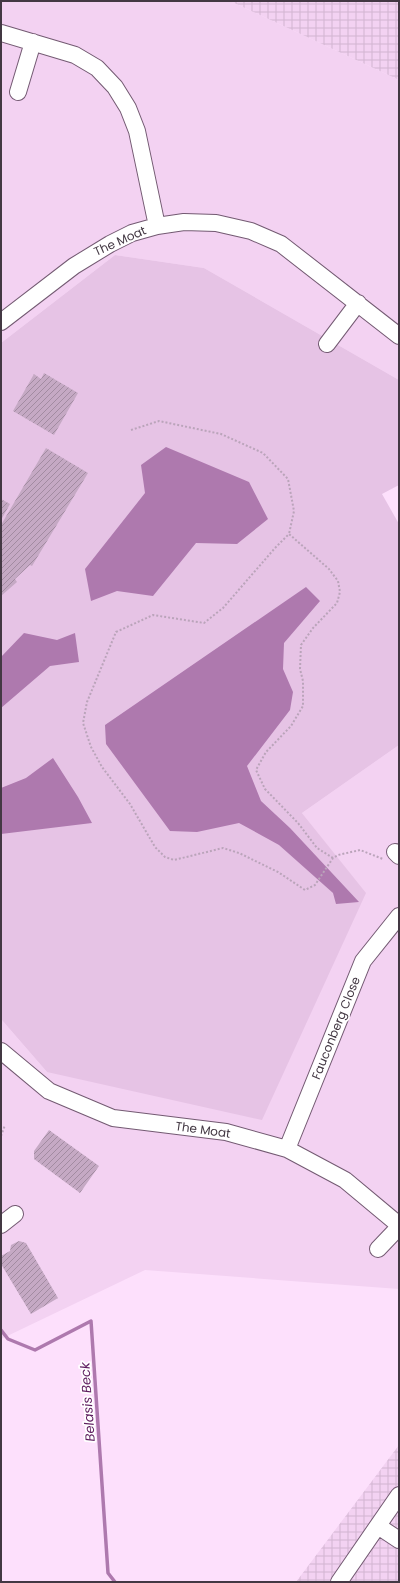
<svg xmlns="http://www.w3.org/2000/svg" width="400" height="1583" viewBox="0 0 400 1583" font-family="Poppins,sans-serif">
<defs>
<pattern id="industrial-grid" width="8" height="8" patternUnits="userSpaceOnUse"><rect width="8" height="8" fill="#f3d2f2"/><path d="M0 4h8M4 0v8" fill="none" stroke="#d2b5d1"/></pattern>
<pattern id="building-hatch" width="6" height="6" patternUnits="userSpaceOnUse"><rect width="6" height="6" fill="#c5a9c4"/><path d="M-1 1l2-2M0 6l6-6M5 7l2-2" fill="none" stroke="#a28ba1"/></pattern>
</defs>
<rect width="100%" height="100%" fill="#fde0fc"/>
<!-- built -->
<path fill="#f3d2f2" d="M1 1H230L399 80V380L204 268 115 255 1 343Z
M399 745V1289L145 1270 1 1339V1019L47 1072 365 893 302 813Z"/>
<!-- industrial -->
<path fill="url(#industrial-grid)" d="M230 1H399V80Z
M399 1445V1582H296Z"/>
<!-- green -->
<path fill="#e6c3e5" d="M115 255 204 268 399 380V485L382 494 399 524V745L302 813 366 893 262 1120 47 1072 1 1019V343Z"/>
<!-- water -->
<path fill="#ae79ae" d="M166 447 249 482 268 519 237 544 196 543 153 596 117 591 91 601 85 569 145 493 141 465Z
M306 587 320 601 284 643 283 669 293 692 290 710 247 766 261 801 290 828 359 902 336 904 333 893 279 845 239 823 197 832 170 831 106 744 105 725Z
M24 633 57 640 75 633 79 662 50 666 1 708V657Z
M53 758 78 797 92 823 1 834V788L26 778Z"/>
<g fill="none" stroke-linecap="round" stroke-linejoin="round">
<!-- stream -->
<path stroke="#ae79ae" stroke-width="3.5" d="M1 1330 8 1339 35 1350 91 1321 108 1573 115 1582"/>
</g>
<!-- building -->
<path fill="url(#building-hatch)" d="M44 373 78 393 54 435 13 411 34 374 41 379Z
M46 448 88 473 32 566 30 565 15 579 17 582 1 596V525Z
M1 499 10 504 1 520Z
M49 1130 99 1166 80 1193 34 1159V1151Z
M19 1241 26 1243 58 1298 31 1314 1 1264V1256L10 1251 11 1245Z"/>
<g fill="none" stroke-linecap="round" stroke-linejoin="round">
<!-- minor casing -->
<g stroke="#735a72" stroke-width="18">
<path id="minor" d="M1 33 75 55 97 68 115 87 128 108 137 131 157 226
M18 92 33 42
M1 322 74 266 110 244 132 233 157 226 184 222 216 223 251 231 281 244 399 336
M327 344 358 303
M395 852 399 856
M1 1051 49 1091 113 1118 226 1132 287 1149 345 1180 399 1225
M287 1149 363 961 399 916
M1 1225 15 1214
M378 1249 399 1227
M378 1526 399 1540
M339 1582 399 1495"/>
</g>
<!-- path -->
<path stroke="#baa4ba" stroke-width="2" stroke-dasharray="2 2" stroke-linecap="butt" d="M131 430 159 421 221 434 263 453 288 479 294 511 289 534
M333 858 317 848 298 823 265 789 256 770 266 752 291 726 303 706V681L300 669 301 645 313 628 337 603 340 592 338 581 329 569 289 534 275 548 223 608 204 623 153 615 116 632 87 702 83 723 91 747 102 767 130 804 155 847 165 857 174 860 223 848 239 853 278 872 305 890 315 885 333 858 338 855 360 850 383 859
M1 1136 5 1125"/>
<!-- minor -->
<use href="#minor" stroke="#fff" stroke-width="16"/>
</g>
<g text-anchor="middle" stroke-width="3.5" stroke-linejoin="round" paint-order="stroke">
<!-- street labels -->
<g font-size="12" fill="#433843" stroke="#fff">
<text transform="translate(120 241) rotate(-24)" y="4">The Moat</text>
<text transform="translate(336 1028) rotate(-68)" y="4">Fauconberg Close</text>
<text transform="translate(203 1130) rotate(8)" y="4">The Moat</text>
</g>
<!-- water labels -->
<g font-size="13" font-style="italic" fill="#5e1d5f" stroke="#fff">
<text transform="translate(87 1402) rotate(-94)" y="5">Belasis Beck</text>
</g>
</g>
<!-- border -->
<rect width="400" height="1583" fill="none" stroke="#433843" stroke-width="4"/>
</svg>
